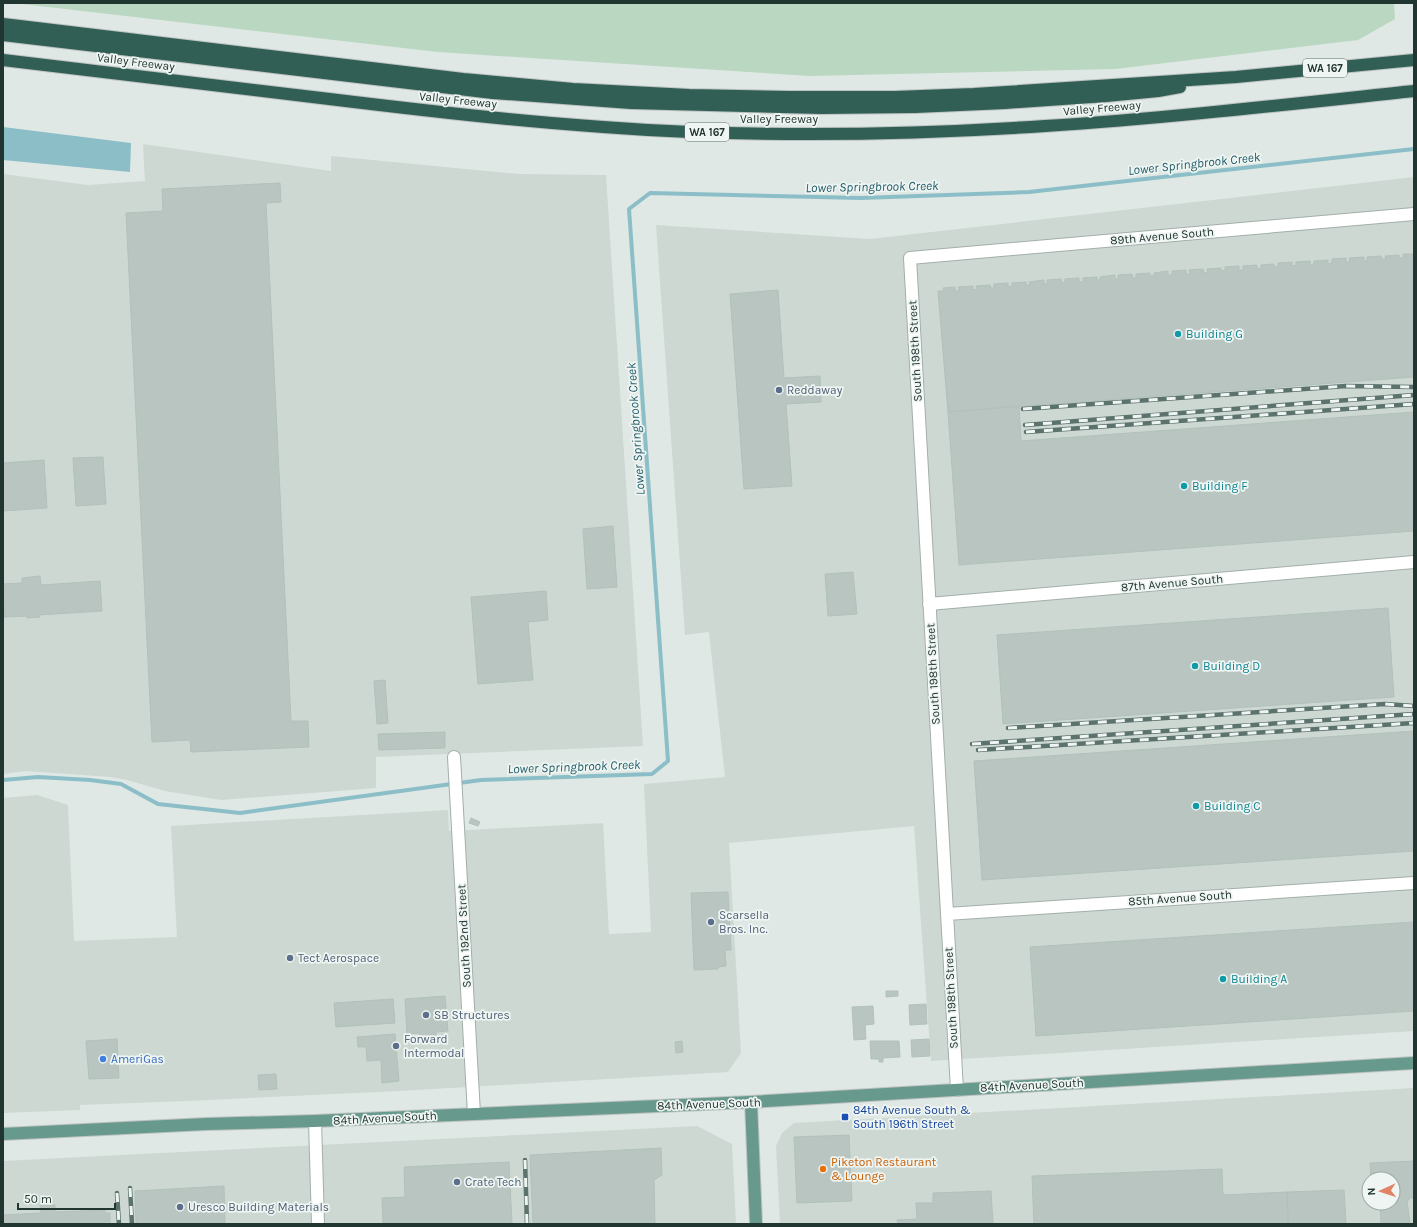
<svg xmlns="http://www.w3.org/2000/svg" width="1417" height="1227" viewBox="0 0 1417 1227" font-family="Karla,sans-serif">
<rect width="100%" height="100%" fill="#dfe8e4"/>
<!-- built -->
<path fill="#cdd8d3" fill-rule="evenodd" d="M143 144 331 171V156L519 174 606 175 643 746 376 757V788L221 800 165 791 127 780 111 777 26 771 3 774V174L88 185 145 181Z
M1414 177V1031L931 1061 914 826 729 843 741 1053 728 1072 399 1091 187 1101 80 1105V1110L3 1113V798L37 795 68 805 74 941 177 937 171 826 448 810 449 831 603 823 609 934 651 932 644 784 725 777 709 632 685 635 656 225 870 239Z
M1414 1088V1224H780L776 1146 782 1133 794 1123ZM1369 1179H1393V1203H1369Z
M697 1126 732 1144 736 1224H3V1161Z"/>
<!-- green -->
<path fill="#bad7c2" d="M13 3H1394L1395 19 1358 40 1115 69 810 76 438 52Z"/>
<!-- water -->
<path fill="#8cbec8" d="M3 127 131 143 130 172 3 160Z"/>
<g fill="none" stroke-linecap="round" stroke-linejoin="round">
<!-- stream -->
<path stroke="#8cbec8" stroke-width="4" d="M3 780 38 777 90 780 121 784 158 804 240 813 481 780 652 774 668 761 629 209 650 193 861 198 1029 192 1414 149"/>
</g>
<!-- building -->
<path fill="#b8c5c0" stroke="#b2c1bb" d="M280 183 281 202 266 203 291 721H308L309 747 191 752 190 740 152 742 126 213 163 211 162 189Z
M1403 254H1414V377L948 412 938 291H944L943 288 955 287V291H959L958 287 973 286V290L977 289 976 286 990 285 991 288H994V284L1008 283V287L1012 286V283L1026 282V285H1030L1029 282 1044 280V284H1047V280L1061 279 1062 283 1065 282V279L1079 278V282H1083V278L1097 277V280H1100V277L1115 275V279H1118V275L1132 274 1133 278H1136V274L1150 273V276H1154V273L1168 271V275H1172V271L1186 270V274H1190L1189 270 1203 269 1204 273 1208 272 1207 269 1221 268V271L1225 270V267L1239 266V270H1243V266L1257 265V269L1261 268V265L1274 264 1275 267H1278V263L1292 262V266L1296 265V262L1310 261V265L1314 264V261L1328 260V264L1332 263V259L1346 258V262H1350L1349 258 1364 257V261H1367V257L1381 256 1382 259H1386L1385 256 1399 255V258H1403Z
M778 290 784 378 820 376 821 402 786 404 792 486 744 489 730 294Z
M1019 406 1021 441 1414 412V531L959 565 948 412Z
M103 457 106 504 76 506 73 458Z
M44 460 47 508 3 511V463Z
M613 526 617 587 587 589 583 529Z
M853 572 857 614 828 616 825 574Z
M40 576 41 585 100 581 102 611 39 615 40 617 27 618V616L4 617 3 584 22 583V578Z
M546 591 548 620 528 622 533 680 478 684 471 597Z
M1388 608 1394 697 1003 724 997 635Z
M385 680 388 723 377 724 374 681Z
M1414 731V851L982 880 974 761Z
M445 732V748L379 750 378 734Z
M471 818 480 822 478 826 469 823Z
M728 892 731 950H725L726 966 718 967V969L694 970 691 893Z
M1414 922V1011L1036 1036 1030 947Z
M886 991H898V996L886 997Z
M445 996 448 1031 436 1032V1039L420 1040 419 1033 407 1034 405 999Z
M393 999 395 1023 336 1027 334 1003Z
M926 1004 927 1024 910 1025 909 1005Z
M873 1006 874 1024 865 1025 866 1039 854 1040 852 1007Z
M395 1034 399 1081 382 1083 381 1060 367 1061 366 1047H358L357 1037Z
M117 1039 119 1078 89 1079 86 1041Z
M929 1039 930 1056 912 1057 911 1040Z
M682 1041 683 1052 676 1053 675 1042Z
M870 1041H899L900 1057 883 1058V1062H879V1059H871Z
M276 1074 277 1089 259 1090 258 1075Z
M849 1135 852 1201 797 1203 794 1137Z
M661 1148 662 1175 654 1180 655 1224H533L530 1155Z
M1414 1161V1198H1409V1200H1407L1410 1224H1381L1380 1203H1393V1179H1371L1370 1163Z
M509 1162 512 1224H383L382 1198 405 1197 404 1167Z
M1222 1169 1223 1195 1287 1192 1288 1224H1034L1032 1176Z
M224 1186 225 1224H136L135 1191Z
M1344 1190 1346 1224H1288L1287 1192Z
M991 1191 993 1224H898L897 1220 917 1219 916 1203H933V1193Z
M40 1205H55V1212L105 1210V1213H110V1224H3V1215L41 1213Z"/>
<g fill="none" stroke-linecap="round" stroke-linejoin="round">
<!-- minor casing -->
<g stroke="#a3afab" stroke-width="14">
<path id="minor" d="M929 604 1414 562
M454 757 474 1114
M947 914 1414 883
M957 1090 910 258 1414 214
M315 1121 318 1224"/>
</g>
<!-- major casing -->
<g stroke="#bdc3c1" stroke-width="14">
<path id="major" d="M751 1102 756 1224
M3 1134 206 1124 315 1121 751 1102 1414 1063"/>
</g>
<!-- highway casing -->
<g stroke="#bdc3c1" stroke-width="14">
<path id="highway" d="M3 24 463 79 573 89 689 95 789 97H895L974 94 1236 77 1414 60
M3 35 493 93 631 103 821 108 915 107 1005 103 1106 96 1158 91 1180 87
M3 60C109 73 215 86 321 98 444 113 566 127 690 132 808 136 927 134 1045 126 1169 118 1291 104 1414 91"/>
</g>
<!-- minor -->
<use href="#minor" stroke="#fff" stroke-width="12"/>
<!-- major -->
<use href="#major" stroke="#68998d" stroke-width="12"/>
<!-- highway -->
<use href="#highway" stroke="#315f56" stroke-width="12"/>
<!-- rail casing -->
<g stroke="#5c726c" stroke-width="4.5">
<path id="rail" d="M1023 409 1346 386 1414 387
M1025 425 1414 395
M1026 432 1414 404
M1008 728 1385 704 1414 706
M972 744 1414 714
M978 750 1414 723
M525 1160 527 1224
M130 1188 132 1224
M117 1193 119 1224"/>
</g>
<!-- rail -->
<use href="#rail" stroke="#eff5f2" stroke-width="3" stroke-dasharray="9" stroke-linecap="butt"/>
</g>
<!-- markers -->
<g fill="#0f9aa8" stroke="#eff5f2" stroke-width="1.5">
<circle cx="1178" cy="334" r="4"/>
<circle cx="1184" cy="486" r="4"/>
<circle cx="1195" cy="666" r="4"/>
<circle cx="1196" cy="806" r="4"/>
<circle cx="1223" cy="979" r="4"/>
</g>
<g fill="#5c6f8a" stroke="#eff5f2" stroke-width="1.5">
<circle cx="779" cy="390" r="4"/>
<circle cx="711" cy="922" r="4"/>
<circle cx="290" cy="958" r="4"/>
<circle cx="426" cy="1015" r="4"/>
<circle cx="396" cy="1046" r="4"/>
<circle cx="457" cy="1182" r="4"/>
<circle cx="180" cy="1207" r="4"/>
</g>
<circle fill="#3f7fe0" stroke="#eff5f2" stroke-width="1.5" cx="103" cy="1059" r="4"/>
<rect fill="#1a4fb4" stroke="#eff5f2" stroke-width="1.5" x="841" y="1113" width="8" height="8" rx="2"/>
<circle fill="#e8710a" stroke="#eff5f2" stroke-width="1.5" cx="823" cy="1169" r="4"/>
<g text-anchor="middle" stroke-width="3.5" stroke-linejoin="round" paint-order="stroke">
<!-- shield labels -->
<g fill="#eff5f2" stroke="#606f6b" stroke-width="1">
<rect x="1303" y="59" width="44" height="18" rx="3"/>
<rect x="685" y="123" width="44" height="18" rx="3"/>
</g>
<g font-size="11" font-weight="bold" fill="#223631">
<text x="1325" y="72">WA 167</text>
<text x="707" y="136">WA 167</text>
</g>
<!-- street labels -->
<g font-size="12" fill="#223631" stroke="#eff5f2">
<text transform="translate(136 62) rotate(7)" y="4">Valley Freeway</text>
<text transform="translate(458 100) rotate(6)" y="4">Valley Freeway</text>
<text transform="translate(1102 108) rotate(-5)" y="4">Valley Freeway</text>
<text x="779" y="123">Valley Freeway</text>
<text transform="translate(1162 236) rotate(-5)" y="4">89th Avenue South</text>
<text transform="translate(915 351) rotate(-93)" y="4">South 198th Street</text>
<text transform="translate(1172 583) rotate(-5)" y="4">87th Avenue South</text>
<text transform="translate(933 674) rotate(-93)" y="4">South 198th Street</text>
<text transform="translate(1180 898) rotate(-4)" y="4">85th Avenue South</text>
<text transform="translate(464 936) rotate(-93)" y="4">South 192nd Street</text>
<text transform="translate(951 998) rotate(-93)" y="4">South 198th Street</text>
<text transform="translate(1032 1085) rotate(-3)" y="4">84th Avenue South</text>
<text transform="translate(709 1104) rotate(-2)" y="4">84th Avenue South</text>
<text transform="translate(385 1118) rotate(-3)" y="4">84th Avenue South</text>
</g>
<!-- culture labels -->
<g font-size="12" fill="#0d838f" stroke="#eff5f2" text-anchor="start">
<text x="1186" y="338">Building G</text>
<text x="1192" y="490">Building F</text>
<text x="1203" y="670">Building D</text>
<text x="1204" y="810">Building C</text>
<text x="1231" y="983">Building A</text>
</g>
<!-- service labels -->
<g font-size="12" fill="#4e5e75" stroke="#eff5f2" text-anchor="start">
<text x="787" y="394">Reddaway</text>
<text x="719" y="919">Scarsella<tspan x="719" dy="14">Bros. Inc.</tspan></text>
<text x="298" y="962">Tect Aerospace</text>
<text x="434" y="1019">SB Structures</text>
<text x="404" y="1043">Forward<tspan x="404" dy="14">Intermodal</tspan></text>
<text x="465" y="1186">Crate Tech</text>
<text x="188" y="1211">Uresco Building Materials</text>
</g>
<!-- shop labels -->
<g font-size="12" fill="#366cbe" stroke="#eff5f2" text-anchor="start">
<text x="111" y="1063">AmeriGas</text>
</g>
<!-- transit labels -->
<g font-size="12" fill="#164399" stroke="#eff5f2" text-anchor="start">
<text x="853" y="1114">84th Avenue South &amp;<tspan x="853" dy="14">South 196th Street</tspan></text>
</g>
<!-- food labels -->
<g font-size="12" fill="#c56008" stroke="#eff5f2" text-anchor="start">
<text x="831" y="1166">Piketon Restaurant<tspan x="831" dy="14">&amp; Lounge</tspan></text>
</g>
<!-- water labels -->
<g font-size="13" font-style="italic" fill="#235e6a" stroke="#eff5f2">
<text transform="translate(1194 163) rotate(-6)" y="5">Lower Springbrook Creek</text>
<text transform="translate(872 186) rotate(-1)" y="5">Lower Springbrook Creek</text>
<text transform="translate(635 429) rotate(-94)" y="5">Lower Springbrook Creek</text>
<text transform="translate(574 766) rotate(-2)" y="5">Lower Springbrook Creek</text>
</g>
</g>
<!-- border -->
<rect width="1417" height="1227" fill="none" stroke="#223631" stroke-width="8"/>
<!-- north arrow -->
<g transform="translate(1381 1191) rotate(267)"><circle r="19" fill="#eff5f2" stroke="#9da9a5"/>
<path d="M0-3L7 15L0 10L-7 15Z" fill="#e18364"/>
<text y="-6" font-size="11" font-weight="bold" text-anchor="middle" fill="#223631">N</text>
</g>
<!-- scale -->
<path d="M18 1203v6h97v-6" fill="none" stroke="#223631" stroke-width="2"/>
<text x="24" y="1203" font-size="12" fill="#223631" stroke="#eff5f2" stroke-width="3" paint-order="stroke">50 m</text>
</svg>
